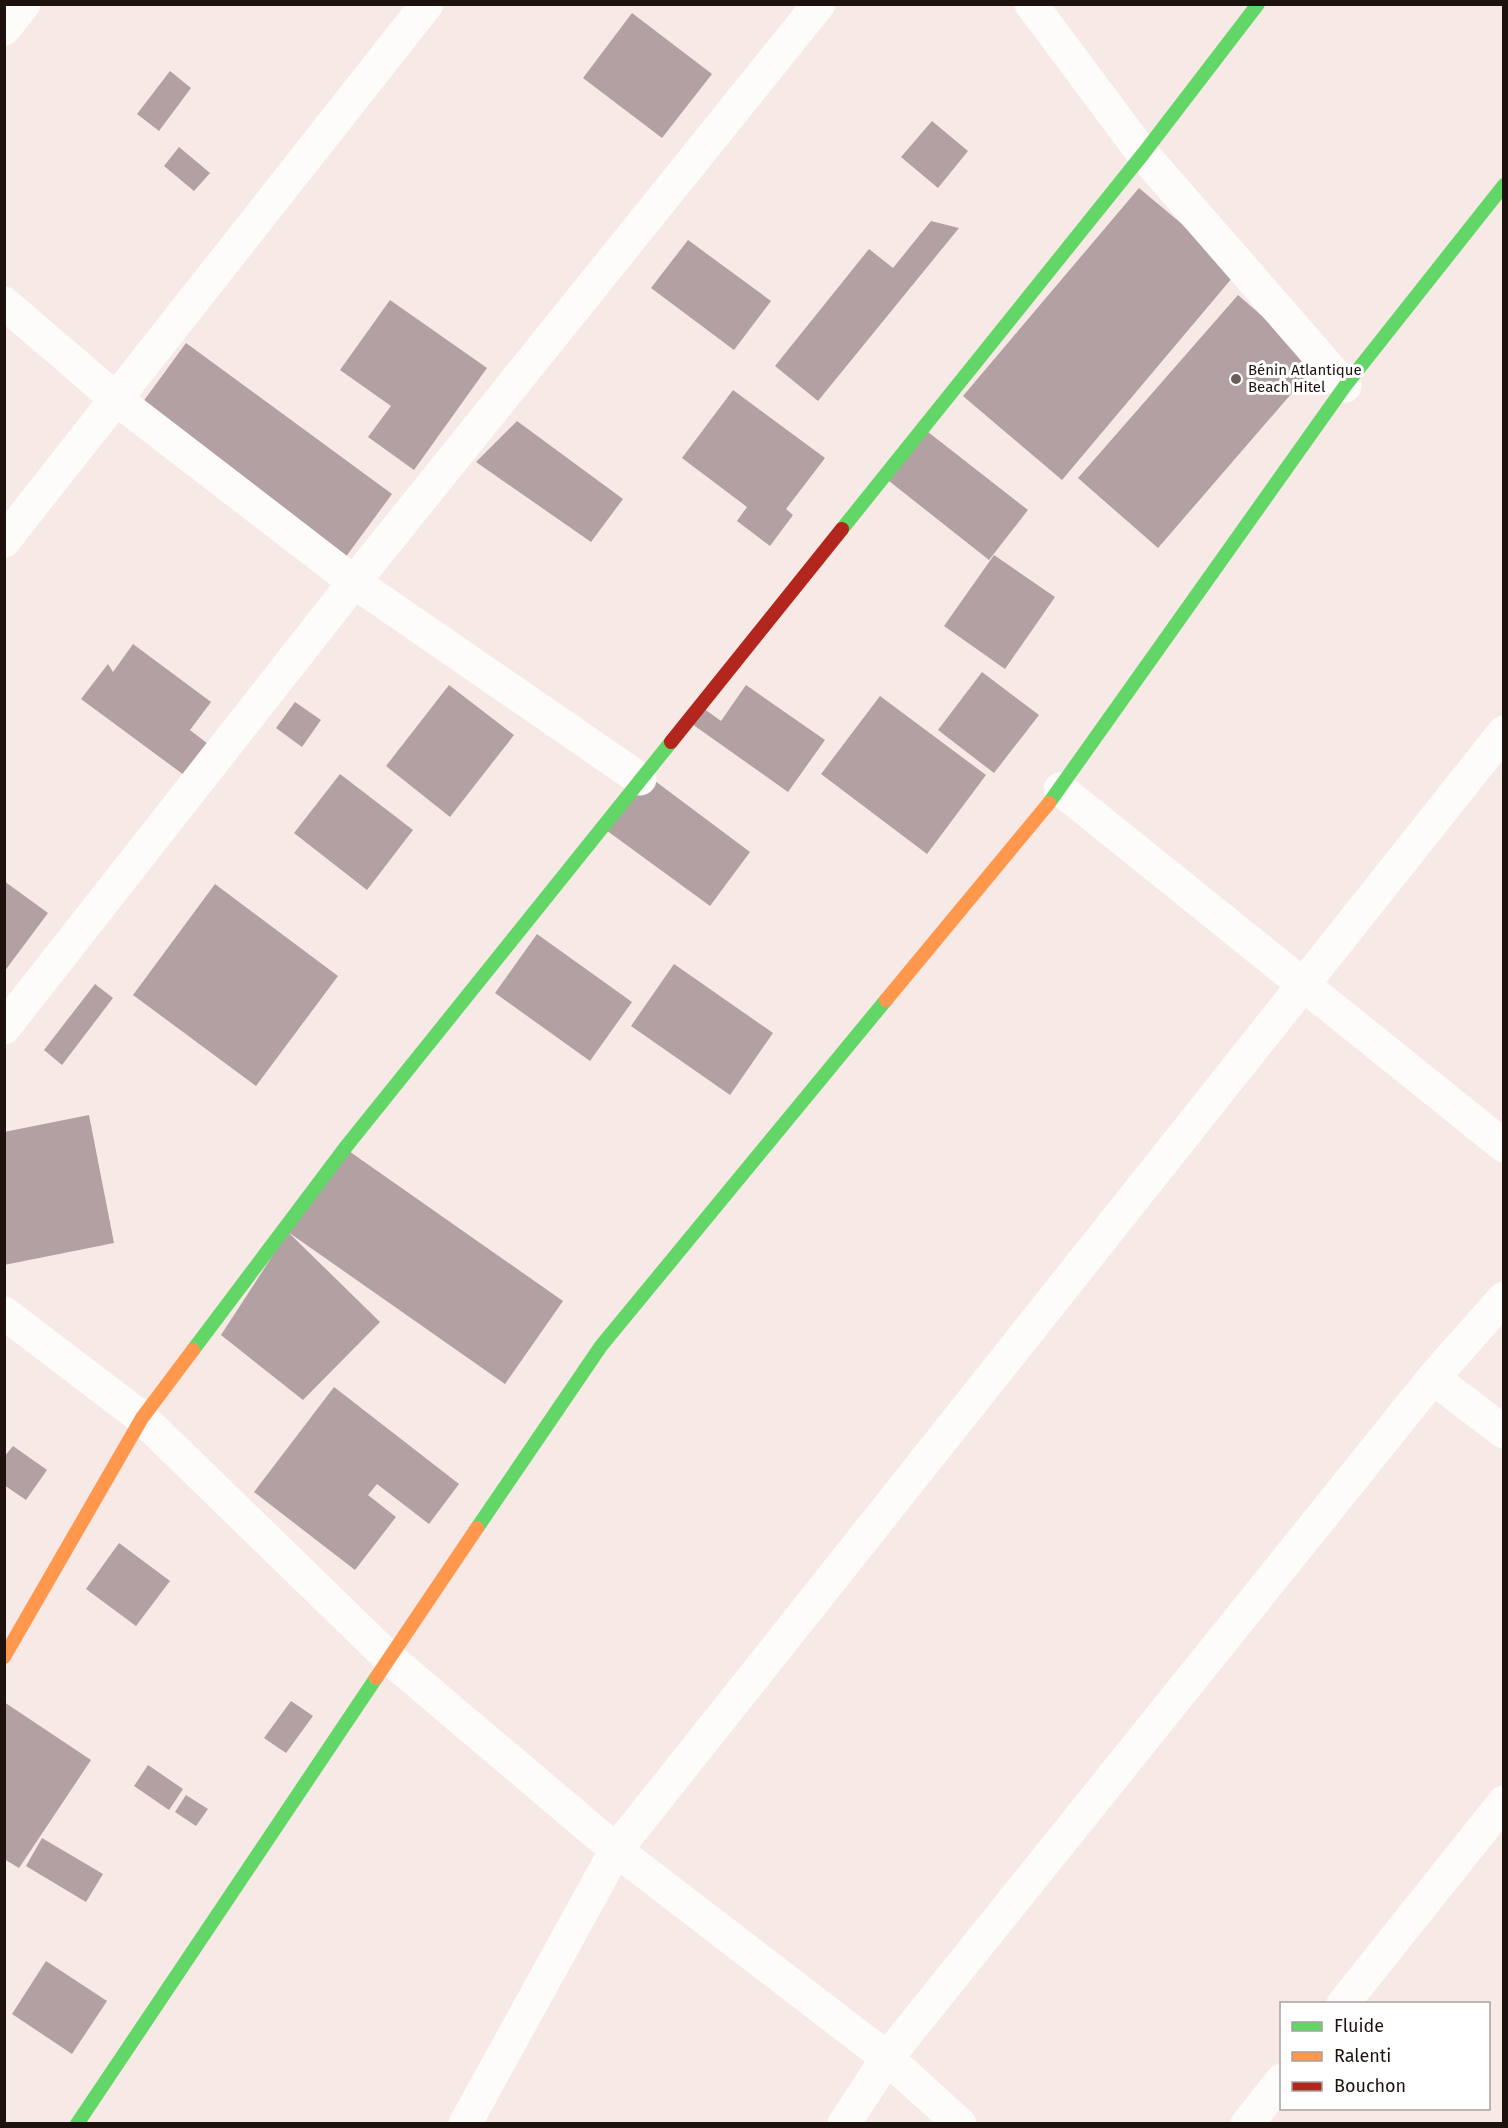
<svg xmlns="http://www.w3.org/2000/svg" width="1508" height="2128" viewBox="0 0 1508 2128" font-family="'Fira Sans',sans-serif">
<rect width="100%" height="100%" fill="#f7e9e6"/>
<!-- building -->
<path fill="#b2a0a3" d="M632 13 712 74 662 138 583 78Z
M170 71 191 88 159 131 137 114Z
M932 121 968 151 938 188 901 157Z
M179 147 210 173 194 191 164 166Z
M1139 188 1238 271 1062 480 963 396Z
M931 221 959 228 818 401 775 366 869 249 893 268Z
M688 240 771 301 734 350 651 288Z
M1238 295 1317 364 1158 548 1078 478Z
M390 300 487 368 414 470 368 437 391 406 340 370Z
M186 343 392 494 345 558 140 406Z
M733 390 825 458 786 509 793 515 770 546 737 521 747 507 682 458Z
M517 421 623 499 591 542 476 462Z
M928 432 1028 510 989 560 889 481Z
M994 555 1055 597 1005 669 944 626Z
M133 644 211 702 190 730 212 747 188 778 81 699 108 664 113 672Z
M982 672 1039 715 994 773 938 730Z
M449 685 514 735 450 817 386 766Z
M746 685 825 740 788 792 692 724 703 708 721 721Z
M880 696 986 775 927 854 821 774Z
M295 702 321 720 302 747 276 728Z
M340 774 413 830 367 890 294 833Z
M647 775 750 852 710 906 606 830Z
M4 881 48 913 4 972Z
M215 884 338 976 256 1086 133 995Z
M537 934 632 1002 590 1061 495 993Z
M674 964 773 1033 730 1095 631 1026Z
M95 984 113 998 62 1065 44 1050Z
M89 1115 114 1243 4 1265V1132Z
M346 1149 563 1301 505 1384 288 1232Z
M288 1232 380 1322 303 1400 221 1335Z
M334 1387 459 1484 429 1524 377 1484 368 1495 396 1517 355 1570 254 1492Z
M13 1446 47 1470 26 1500 4 1485V1457Z
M119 1543 170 1581 136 1626 86 1589Z
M291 1701 313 1716 286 1753 264 1738Z
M4 1702 91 1760 19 1868 4 1859Z
M148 1765 183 1789 169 1810 134 1786Z
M186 1795 208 1809 196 1826 175 1812Z
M42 1838 103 1874 86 1902 26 1866Z
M46 1961 107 2001 72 2054 12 2014Z"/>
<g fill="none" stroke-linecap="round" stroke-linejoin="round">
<!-- street -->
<path stroke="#fefcfb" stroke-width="33" d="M1031 4 1143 154 1345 386
M4 29 24 4
M4 303 116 399 354 582 640 779
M4 541 427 4
M1060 789 1504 1146
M4 1028 354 582 819 4
M4 1313 142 1418 389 1658 616 1850 887 2058 960 2124
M1433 1378 1504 1432
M1343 2004 1504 1802
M465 2124 616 1850 1504 732
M844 2124 887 2058 1433 1378 1504 1298
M1247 2124 1282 2080"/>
<!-- fast -->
<path stroke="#63d668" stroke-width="14" d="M842 529 1143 154 1258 4
M1049 803 1345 386 1504 185
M193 1350 345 1148 671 742
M477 1528 601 1346 886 1000
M77 2124 376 1678"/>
<!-- slow -->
<path stroke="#ff974d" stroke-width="14" d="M886 1000 1049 803
M4 1657 142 1418 193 1350
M376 1678 477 1528"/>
<!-- jam -->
<path stroke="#b3261e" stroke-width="14" d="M671 742 842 529"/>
</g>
<!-- markers -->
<circle fill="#6a5d5a" stroke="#fff" stroke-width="2" cx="1236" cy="379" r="6"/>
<g text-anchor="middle" stroke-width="6" stroke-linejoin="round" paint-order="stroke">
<!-- poi labels -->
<g font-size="15" fill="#1e120f" stroke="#fff" text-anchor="start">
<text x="1248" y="375">Bénin Atlantique<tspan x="1248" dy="17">Beach Hitel</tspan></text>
</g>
</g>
<!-- border -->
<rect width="1508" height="2128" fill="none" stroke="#1e120f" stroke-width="12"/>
<!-- legend -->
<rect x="1280" y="2002" width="210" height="108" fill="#ffffff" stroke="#a5a09f" stroke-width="1.5"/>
<rect x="1292" y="2022" width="30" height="9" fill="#63d668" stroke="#a5a09f" stroke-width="1.5"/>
<text x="1334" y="2032" font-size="18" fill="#1e120f">Fluide</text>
<rect x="1292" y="2052" width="30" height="9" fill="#ff974d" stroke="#a5a09f" stroke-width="1.5"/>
<text x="1334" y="2062" font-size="18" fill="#1e120f">Ralenti</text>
<rect x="1292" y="2082" width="30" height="9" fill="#b3261e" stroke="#a5a09f" stroke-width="1.5"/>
<text x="1334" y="2092" font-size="18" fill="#1e120f">Bouchon</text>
</svg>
